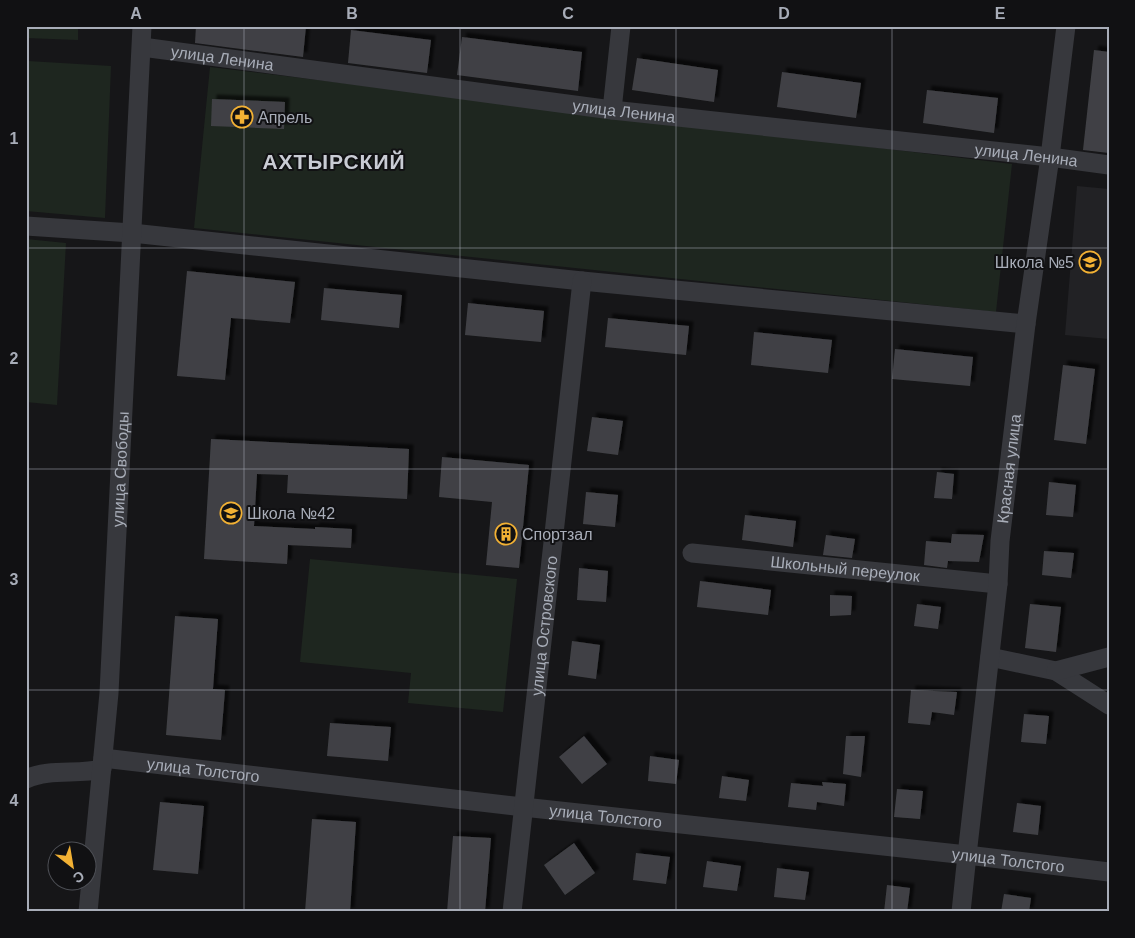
<svg xmlns="http://www.w3.org/2000/svg" width="1135" height="938" viewBox="0 0 1135 938" font-family="Arial,sans-serif">
<defs>
<filter id="shadow"><feDropShadow dx="4.5" dy="-4.5" stdDeviation="1" flood-color="#0009"/></filter>
</defs>
<rect width="100%" height="100%" fill="#161618"/>
<!-- built -->
<path fill="#222225" d="M1077 186 1109 189V339L1065 335Z"/>
<!-- green -->
<path fill="#1e261f" d="M26 26H78V40L26 38Z
M28 61 111 66 105 218 26 211V94Z
M210 67 1012 164 996 312 194 228Z
M26 239 66 243 57 405 26 402Z
M310 559 517 579 503 712 408 703 411 673 300 662Z"/>
<!-- building -->
<path fill="#404145" filter="url(#shadow)" d="M196 26H306L303 57 195 43Z
M351 30 431 40 427 73 348 63Z
M462 37 582 52 578 91 457 75Z
M1094 50 1109 52V153L1083 150Z
M637 58 718 70 714 102 632 90Z
M782 72 861 83 856 118 777 107Z
M927 90 998 98 994 133 923 123Z
M212 99 285 102 284 129 211 126Z
M187 271 295 282 290 323 231 318 225 380 177 376Z
M324 288 402 295 399 328 321 320Z
M468 303 544 311 541 342 465 335Z
M608 318 689 326 686 355 605 347Z
M754 332 832 340 828 373 751 365Z
M895 349 973 357 970 386 892 379Z
M1063 365 1095 369 1086 444 1054 440Z
M592 417 623 421 618 455 587 451Z
M211 439 409 449 407 499 287 493 288 475 257 474 254 526 315 529V527L352 529 351 548 288 545 287 564 204 559Z
M442 457 529 465 519 568 486 565 492 502 439 497Z
M937 472 954 474 952 499 934 498Z
M1049 482 1076 485 1073 517 1046 515Z
M586 492 618 495 615 527 583 524Z
M745 515 796 521 793 547 742 540Z
M952 534 984 535 979 562 948 561 947 568 924 565 926 541 951 543Z
M826 535 855 539 852 558 823 555Z
M1044 551 1074 553 1071 578 1042 575Z
M579 568 608 571 606 602 577 600Z
M700 581 771 590 768 615 697 607Z
M830 595 852 596 851 615 830 616Z
M917 604 941 607 938 629 914 626Z
M1030 604 1061 607 1056 652 1025 648Z
M175 616 218 619 213 689 225 690 221 740 166 735Z
M572 641 600 645 596 679 568 675Z
M911 690 957 692 954 715 932 712 930 725 908 723Z
M1024 714 1049 716 1046 744 1021 742Z
M330 723 391 727 388 761 327 756Z
M584 736 607 764 582 784 559 757Z
M846 736H865L861 777 843 774Z
M650 756 679 760 676 784 648 781Z
M722 776 749 780 746 801 719 798Z
M822 782 846 784 844 806 817 802 816 810 788 807 791 783 823 786Z
M897 789 923 791 920 819 894 817Z
M160 802 204 806 198 874 153 870Z
M1017 803 1041 806 1038 835 1013 832Z
M312 819 356 822 350 912H305Z
M453 836 491 838 485 912H447Z
M574 843 595 873 565 895 544 865Z
M636 853 670 857 666 884 633 880Z
M707 861 741 866 737 891 703 887Z
M777 868 809 872 805 900 774 897Z
M887 885 910 888 907 912H884Z
M1004 894 1031 898 1029 912H1001Z"/>
<g fill="none" stroke-linecap="round" stroke-linejoin="round">
<!-- minor -->
<g stroke="#37383d" stroke-width="19">
<path id="s1" d="M142 47 612 110 1050 157 1109 165"/>
<path d="M612 110 621 26"/>
<path d="M26 226 132 233 582 281 1026 324"/>
<path id="s2" d="M692 553 998 584"/>
<path d="M990 657 1056 671 1109 705"/>
<path d="M1056 671 1109 657"/>
<path id="s3" d="M103 758 523 807 967 855 1109 872"/>
<path d="M26 779C50 768 77 775 102 769"/>
<path id="s4" d="M88 912 109 693 142 26"/>
<path id="s5" d="M512 912 582 281"/>
<path id="s6" d="M961 912 967 855 998 584 1000 541 1026 324 1050 157 1066 26"/>
</g>
</g>
<!-- grid -->
<path fill="none" stroke="#a8adb8" stroke-width="1" stroke-opacity="0.55" d="M244 26V912M460 26V912M676 26V912M892 26V912M26 248H1109M26 469H1109M26 690H1109"/>
<!-- icons -->
<defs>
<g id="pharmacy-ring" transform="scale(1.125)"><circle r="9.5" fill="#111113" stroke="#f2b134" stroke-width="1.5"/><path d="M-2-6h4v4h4v4h-4v4h-4v-4h-4v-4h4Z" fill="#f2b134"/></g>
<g id="school-ring" transform="scale(1.125)"><circle r="9.5" fill="#111113" stroke="#f2b134" stroke-width="1.5"/><path d="M0-5L7-2L0 1L-7-2ZM-4 1L0 2.5L4 1V4Q0 6-4 4Z" fill="#f2b134"/></g>
<g id="building-ring" transform="scale(1.125)"><circle r="9.5" fill="#111113" stroke="#f2b134" stroke-width="1.5"/><path d="M-4-6H4V6H1V3H-1V6H-4ZM-2.5-4.3h1.7v1.8h-1.7ZM.8-4.3h1.7v1.8H.8ZM-2.5-1h1.7V.8h-1.7ZM.8-1h1.7V.8H.8Z" fill="#f2b134"/></g>
</defs>
<g fill-rule="evenodd">
<use href="#pharmacy-ring" x="242" y="117"/>
<use href="#school-ring" x="1090" y="262"/>
<use href="#school-ring" x="231" y="513"/>
<use href="#building-ring" x="506" y="534"/>
</g>
<g text-anchor="middle" stroke-width="4" stroke-linejoin="round" paint-order="stroke">
<!-- street labels -->
<g font-size="16" fill="#a8adb8" stroke="#111113">
<text dy="6" stroke="none"><textPath href="#s1" startOffset="81">улица Ленина</textPath></text>
<text dy="6" stroke="none"><textPath href="#s1" startOffset="486">улица Ленина</textPath></text>
<text dy="6" stroke="none"><textPath href="#s1" startOffset="891">улица Ленина</textPath></text>
<text dy="6" stroke="none"><textPath href="#s6" startOffset="446">Красная улица</textPath></text>
<text dy="6" stroke="none"><textPath href="#s4" startOffset="444">улица Свободы</textPath></text>
<text dy="6" stroke="none"><textPath href="#s2" startOffset="154">Школьный переулок</textPath></text>
<text dy="6" stroke="none"><textPath href="#s5" startOffset="288">улица Островского</textPath></text>
<text dy="6" stroke="none"><textPath href="#s3" startOffset="101">улица Толстого</textPath></text>
<text dy="6" stroke="none"><textPath href="#s3" startOffset="506">улица Толстого</textPath></text>
<text dy="6" stroke="none"><textPath href="#s3" startOffset="911">улица Толстого</textPath></text>
</g>
<!-- poi labels -->
<g font-size="16" fill="#a8adb8" stroke="#111113" text-anchor="start">
<text x="258" y="123">Апрель</text>
<text x="1074" y="268" text-anchor="end">Школа №5</text>
<text x="247" y="519">Школа №42</text>
<text x="522" y="540">Спортзал</text>
</g>
<!-- district labels -->
<g font-size="21" font-weight="bold" letter-spacing="1" fill="#c9ccd4" stroke="#111113">
<text x="334" y="169">АХТЫРСКИЙ</text>
</g>
</g>
<!-- border -->
<rect width="1135" height="938" fill="none" stroke="#111113" stroke-width="55"/>
<!-- north arrow -->
<g transform="translate(72 866) rotate(149)"><circle r="24" fill="#111113" stroke="#4d4f55"/>
<path d="M0-4L9 19L0 12L-9 19Z" fill="#f2b134"/>
<text y="-8" font-size="14" font-weight="bold" text-anchor="middle" fill="#a8adb8">С</text>
</g>
<rect x="28" y="28" width="1080" height="882" fill="none" stroke="#a8adb8" stroke-width="2"/>
<g font-size="16" text-anchor="middle" font-weight="bold" fill="#a8adb8">
<text x="136" y="19">A</text>
<text x="352" y="19">B</text>
<text x="568" y="19">C</text>
<text x="784" y="19">D</text>
<text x="1000" y="19">E</text>
<text x="14" y="144">1</text>
<text x="14" y="364">2</text>
<text x="14" y="585">3</text>
<text x="14" y="806">4</text>
</g>
</svg>
